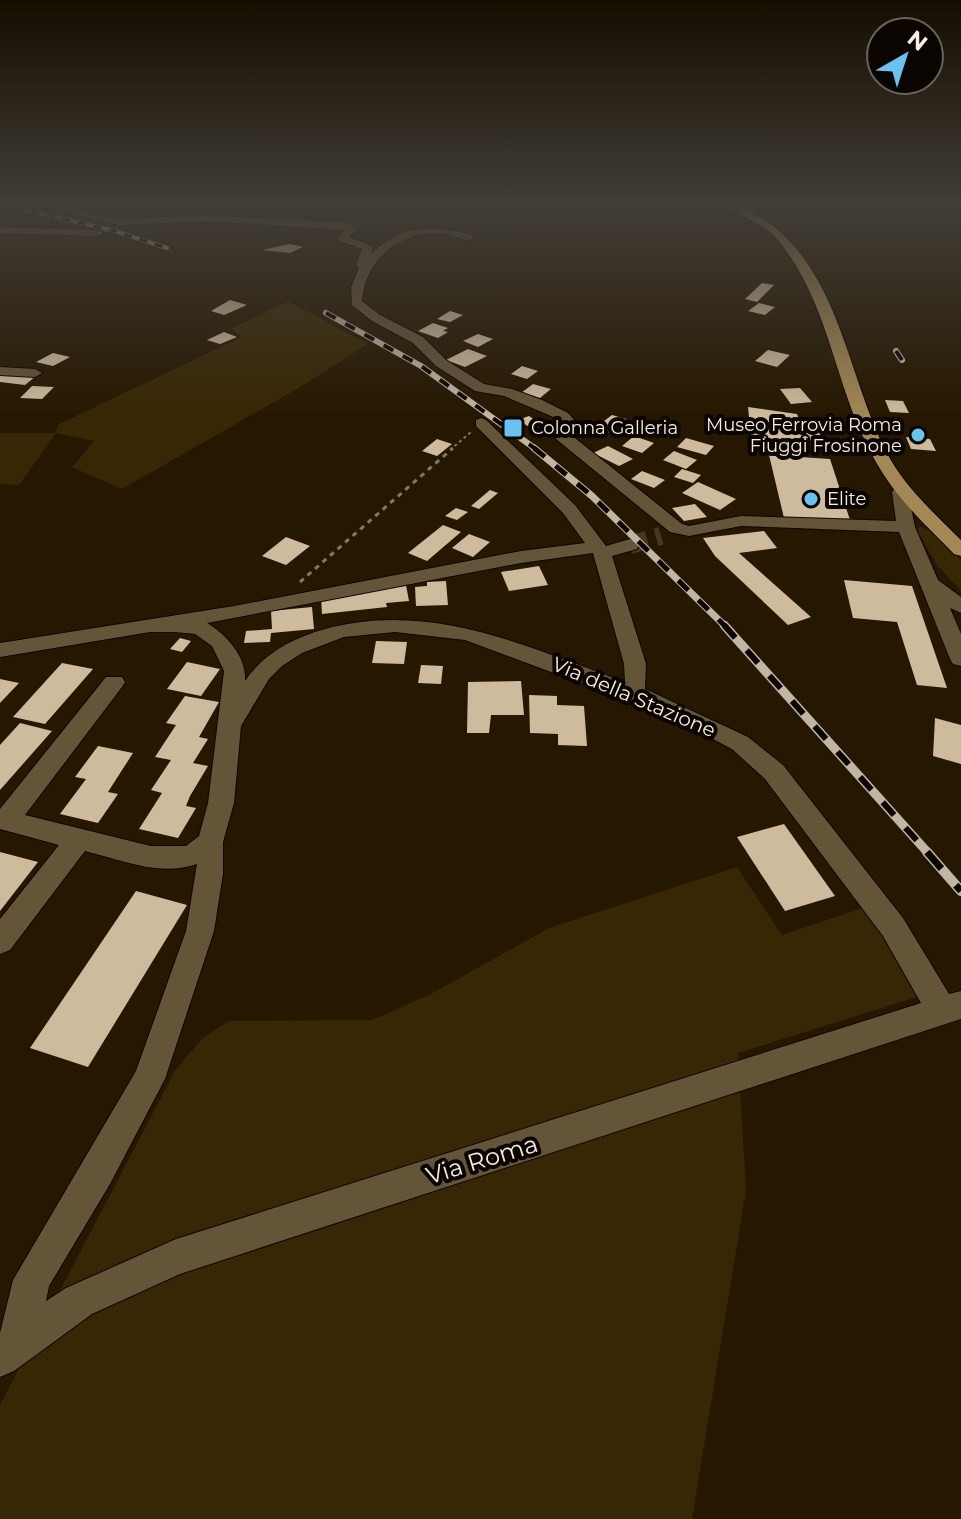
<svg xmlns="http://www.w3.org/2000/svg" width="961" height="1519" viewBox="0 0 961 1519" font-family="Montserrat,sans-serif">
<rect width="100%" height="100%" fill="#261800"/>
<!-- green -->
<path fill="#382704" d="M288 301 368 344 297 389 122 489 72 467 94 441 56 433 19 485 0 484V433H55L59 424 242 337 231 329Z
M919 526 927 529 961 560V591L937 565 918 532Z
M737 867 782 935 863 908 890 936 920 996 738 1053 746 1190 692 1519H0V1405L176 1069 203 1038 229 1021 372 1020 429 995 549 928Z"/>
<!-- building -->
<path fill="#cebb9d" d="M290 244 303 247 290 253 262 250Z
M762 283 774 285 757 302 745 299Z
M230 300 247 305 224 315 211 311Z
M759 303 775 307 765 315 748 311Z
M450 311 463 315 450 322 437 319Z
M433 323 448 328 443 331 448 332 438 338 418 331Z
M224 332 237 337 220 344 207 340Z
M478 334 493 339 478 347 463 341Z
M468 349 487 356 465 367 446 360Z
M768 350 790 355 777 367 755 361Z
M53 353 70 357 53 366 36 362Z
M522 366 538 371 527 379 511 374Z
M0 372 36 376 25 385 0 382Z
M533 384 551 389 540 398 521 393Z
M32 386 54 387 42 399 20 398Z
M800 388 812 402 791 404 780 389Z
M885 400 903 401 909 413 890 412Z
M748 407 797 414 799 420 816 421 823 441 805 440 807 446 795 445 780 450 752 447Z
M612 415 626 419 610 433 595 428Z
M529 416 542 425 531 428 518 420Z
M634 436 654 443 642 453 622 446Z
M906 437 930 439 936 451 911 449Z
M686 438 714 446 706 455 677 447Z
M437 439 452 444 437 456 422 451Z
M608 446 633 459 619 466 593 453Z
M674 451 697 460 686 469 663 460Z
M769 455 830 459 851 523 784 518Z
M682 469 701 475 693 483 674 477Z
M642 471 665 480 654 488 631 479Z
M698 482 736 499 720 510 682 493Z
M490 490 498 493 479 509 471 506Z
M695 504 707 517 684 521 672 508Z
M456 508 468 512 457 520 445 516Z
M443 525 461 532 427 561 408 553Z
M764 531 777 548 739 553 811 617 788 625 715 556 703 538Z
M469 534 490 542 473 557 452 548Z
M286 537 310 546 286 565 262 556Z
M539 566 548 585 509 591 501 572Z
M844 580 912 586 947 688 917 685 897 622 853 618Z
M446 581 448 605 416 606 415 587 427 586V582Z
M406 585 409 601 386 603 387 607 322 614 321 597Z
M312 607 314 629 271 633 270 642 244 643 246 631 272 629 271 611Z
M180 638 191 641 182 652 170 649Z
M376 641 407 642 404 664 372 663Z
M187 662 220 669 201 696 167 689Z
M62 663 93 669 45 724 13 717Z
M421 665 443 666 441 684 418 683Z
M0 679 19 683 0 703Z
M521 681 524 715H491L489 733H467L468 682Z
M529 695 557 696V705L584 706 587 746 558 745V734L530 733Z
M185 696 219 702 199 737 208 739 193 763 208 766 190 796 186 806 196 808 178 838 139 829 162 793 151 790 171 760 155 757 176 725 166 723Z
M935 718 961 725V764L933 756Z
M20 723 52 731 0 790V745Z
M98 746 133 753 108 792 118 794 98 823 60 814 86 779 75 777Z
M784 824 835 896 785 911 737 837Z
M0 852 38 862 0 911Z
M136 891 187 905 88 1067 30 1048Z"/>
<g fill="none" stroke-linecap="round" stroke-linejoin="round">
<!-- minor-tunnel -->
<path stroke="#453821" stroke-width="18" stroke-dasharray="18 9" stroke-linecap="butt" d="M630 545 661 536"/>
<!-- minor casing -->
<g stroke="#0e0400" stroke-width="2">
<path id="minor" d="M31 204H47L119 219 208 215 340 222 356 227 357 229 349 237 372 246V253C403 223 434 226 472 235V239L468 240C458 238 448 233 438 233 398 232 364 262 362 301L380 315 423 337 446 360 484 384 512 389 542 400 568 413 578 424 570 434 682 524 689 526 741 516 896 521 892 492 895 488H907L915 527 938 580 961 597V613L950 608 961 634V666L953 664 950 659 899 532 741 526 689 536 670 532 556 439 554 430 561 423 558 419 504 396 475 391 436 366 413 343 372 321 352 305 351 287 359 268 356 265 362 249 338 240 337 238 345 230 208 221 119 225Z
M0 227 98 230 103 233 98 236 0 233Z
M0 367 35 369 42 373 35 377 0 375Z
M481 418 486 420 575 505 606 546 630 539 637 541 639 545 637 549 612 556 646 664 645 689 748 737 783 765 903 918 949 994 961 991V1019L180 1274 92 1314 14 1371 0 1377V1333L13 1280 136 1071 186 931 197 864C160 877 121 860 85 851L10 950 0 954V919L59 845 0 829V809L106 677H122L125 682 122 687 25 815 151 846H186L199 836 208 803 224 671 212 646 195 634 175 632H150L0 657V643L234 606 521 551 585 543 563 513 476 426V420ZM593 553 624 664 625 682C527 647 431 600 325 629 293 638 264 653 245 681 247 657 226 634 207 623L521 563ZM395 632 465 640 624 699 684 724 732 749 765 779 883 936 921 1003 176 1239 66 1288 46 1301 49 1286 110 1184 165 1079 214 931 223 874V842L234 803 241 726 269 679 282 666 302 653 344 637Z"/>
</g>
<!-- major casing -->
<g stroke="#0e0400" stroke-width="2">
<path id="major" d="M725 204C738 203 747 210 758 216 835 261 846 366 881 441 899 482 930 509 961 540V556L954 554C918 517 890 493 867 445 833 377 827 297 776 238 763 223 740 217 725 204Z"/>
</g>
<!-- path-far1 -->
<path stroke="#837763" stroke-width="2" stroke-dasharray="3 3" stroke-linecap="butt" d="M529 429 546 432
M450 450 471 432"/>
<!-- path -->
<path stroke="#837763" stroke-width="3" stroke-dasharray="5 5" stroke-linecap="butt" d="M300 582 453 448"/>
<!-- minor -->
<use href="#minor" fill="#645438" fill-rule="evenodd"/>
<!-- major -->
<use href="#major" fill="#a38755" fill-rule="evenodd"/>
<!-- rail-far4 casing -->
<g stroke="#c1b6a4" stroke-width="4">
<path id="rail-far4" d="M0 204 115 231 167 248"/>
</g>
<!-- rail-far3 casing -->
<g stroke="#c1b6a4" stroke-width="6">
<path id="rail-far3" d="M326 313 421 366 537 450
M896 351 902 360"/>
</g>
<!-- rail-far2 casing -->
<g stroke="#c1b6a4" stroke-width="7">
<path id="rail-far2" d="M534 448 592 496 726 627"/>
</g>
<!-- rail-far1 casing -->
<g stroke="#c1b6a4" stroke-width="9">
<path id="rail-far1" d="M724 625 929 854"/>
</g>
<!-- rail casing -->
<g stroke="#c1b6a4" stroke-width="10">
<path id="rail" d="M927 852 961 891"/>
</g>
<!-- rail-far4 -->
<use href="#rail-far4" stroke="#0a0500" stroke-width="3" stroke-dasharray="8" stroke-linecap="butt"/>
<!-- rail-far3 -->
<use href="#rail-far3" stroke="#0a0500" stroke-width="4" stroke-dasharray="11" stroke-linecap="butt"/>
<!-- rail-far2 -->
<use href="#rail-far2" stroke="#0a0500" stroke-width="5" stroke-dasharray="14" stroke-linecap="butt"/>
<!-- rail-far1 -->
<use href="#rail-far1" stroke="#0a0500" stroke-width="6" stroke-dasharray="17" stroke-linecap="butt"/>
<!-- rail -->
<use href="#rail" stroke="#0a0500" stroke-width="7" stroke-dasharray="22" stroke-linecap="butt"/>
<!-- path-bridge -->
<path stroke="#837763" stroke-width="2" stroke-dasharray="3 3" stroke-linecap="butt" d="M98 233 121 226"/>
</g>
<!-- sky -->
<linearGradient id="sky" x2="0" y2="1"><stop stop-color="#150d00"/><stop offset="0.49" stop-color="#413d37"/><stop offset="1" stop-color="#413d37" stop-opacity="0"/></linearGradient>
<rect width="961" height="416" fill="url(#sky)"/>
<!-- markers -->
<g fill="#69c3f1" stroke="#0a0500" stroke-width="3">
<rect x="503" y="418" width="20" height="20" rx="4"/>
<circle cx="918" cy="435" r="8"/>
<circle cx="811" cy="499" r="8"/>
</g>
<g text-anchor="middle" stroke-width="8" stroke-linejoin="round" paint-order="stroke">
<!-- far-poi labels -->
<g font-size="18" fill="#f7eede" stroke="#0a0500" text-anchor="start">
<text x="902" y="431" text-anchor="end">Museo Ferrovia Roma<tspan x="902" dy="21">Fiuggi Frosinone</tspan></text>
<text x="531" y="434">Colonna Galleria</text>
<text x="827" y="505">Elite</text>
</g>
<!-- street labels -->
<g font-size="20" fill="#f7eede" stroke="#0a0500">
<text transform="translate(634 697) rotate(23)" y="7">Via della Stazione</text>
</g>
<!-- near-street labels -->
<g font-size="24" fill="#f7eede" stroke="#0a0500">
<text transform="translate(482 1160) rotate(-17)" y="8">Via Roma</text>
</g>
</g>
<!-- north arrow -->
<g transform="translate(905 56) rotate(39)"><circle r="38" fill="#0a0500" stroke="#696259" stroke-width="2"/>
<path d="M0-6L14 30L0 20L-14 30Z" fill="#69c3f1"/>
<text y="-12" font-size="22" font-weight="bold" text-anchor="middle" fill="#f7eede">N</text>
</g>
</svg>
